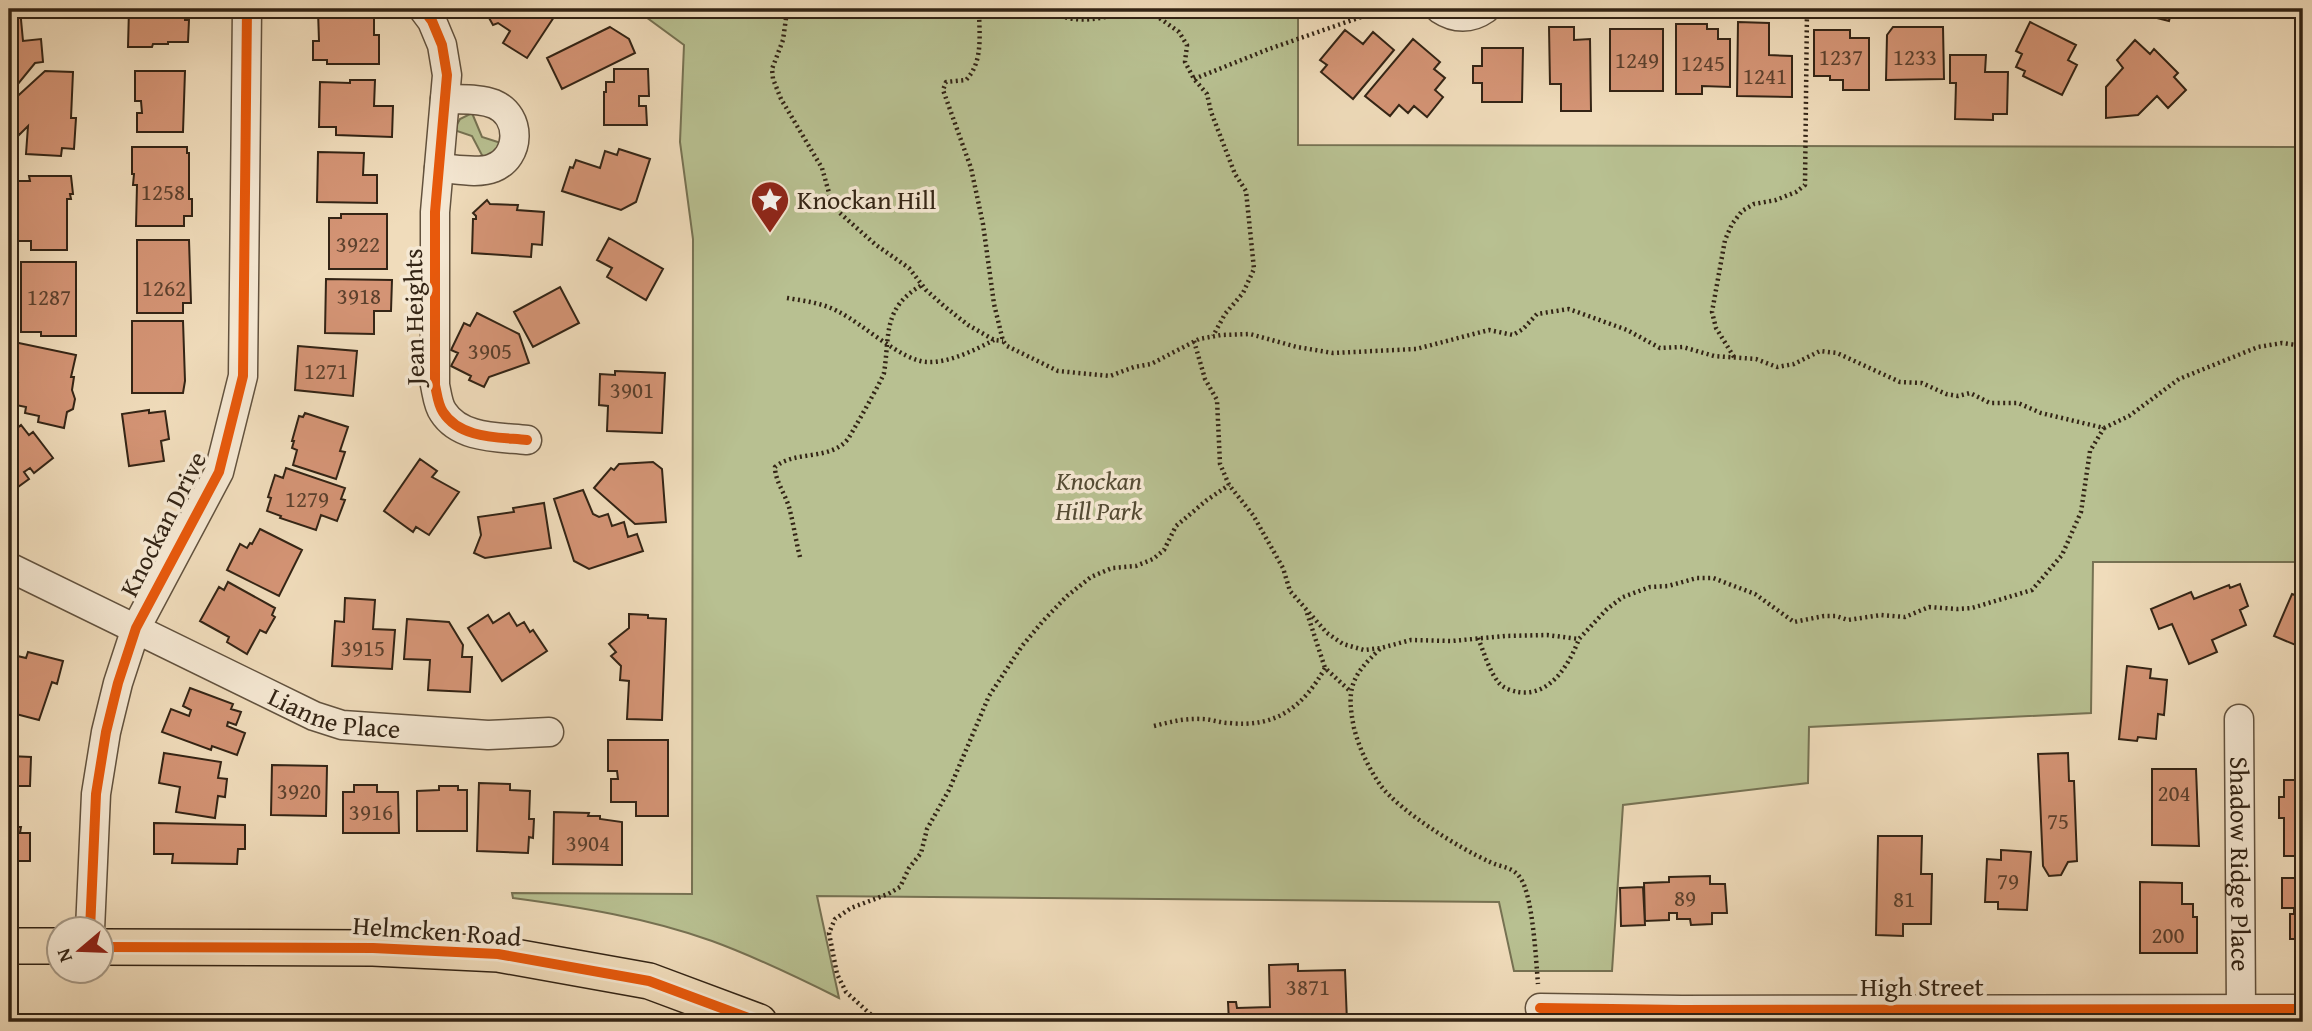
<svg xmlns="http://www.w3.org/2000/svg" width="2312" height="1031" viewBox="0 0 2312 1031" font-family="'Gentium Book Plus',serif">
<rect width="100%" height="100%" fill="#f0dcbb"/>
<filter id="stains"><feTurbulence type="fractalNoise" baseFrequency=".00286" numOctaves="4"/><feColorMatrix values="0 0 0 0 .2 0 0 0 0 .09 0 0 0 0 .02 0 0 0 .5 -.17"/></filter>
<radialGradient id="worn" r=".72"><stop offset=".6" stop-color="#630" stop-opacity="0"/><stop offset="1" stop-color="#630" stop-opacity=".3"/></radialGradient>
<!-- green -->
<path fill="#b8c091" stroke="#767253" stroke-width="2" d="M635 9H1298V145L2303 147V562H2093L2091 713 1809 727 1808 783 1623 805 1612 971H1514L1499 902 817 896 839 998C797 977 756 957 712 941 648 918 580 907 513 898L512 893 692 894 693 239 680 142 684 45Z
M472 113 482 137 504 144 485 161 472 136 454 130 460 119Z"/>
<!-- building -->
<path fill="#d49475" stroke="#332415" stroke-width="2" d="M9 9H20L23 41 41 39 43 62 35 63 9 95Z
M129 9H185V20H189L188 42H168V44H153L152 47H128Z
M484 9H542L554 17 527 58 503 43 510 31 498 23 493 25Z
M2134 9H2172L2169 21 2133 12Z
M318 11H374V35H379V64H327V60H313V41H319Z
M1738 22 1769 23V55L1792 56V97L1737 96Z
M2030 22 2076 45 2068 60 2077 65 2062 95 2023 76 2025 71 2016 67 2022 54 2016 51Z
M1676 24H1707V29H1718V39H1730V87L1702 86V94H1676Z
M610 27 629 39 635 53 562 89 547 58Z
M1549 27H1574V40L1590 39 1591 111H1561V84H1550Z
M1893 27H1943L1944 79 1886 80 1887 35Z
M1610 29H1663V91H1610Z
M1345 30 1363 44 1373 32 1394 50 1353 99 1321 72 1327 65 1320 60Z
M1814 30H1850V38H1869V90H1843V80H1830V76H1814Z
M1413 39 1440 62 1434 69 1445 78 1435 90 1443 97 1427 117 1414 106 1408 113 1399 105 1390 116 1365 96Z
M2135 40 2150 54 2154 49 2178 73 2174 77 2186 90 2168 108 2157 96 2138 115 2106 118V87L2123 68 2117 60Z
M1482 48H1523L1522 102H1482V83H1473V66H1482Z
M1950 55H1986L1985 72H2008L2007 114H1993V120L1955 119 1956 83H1950Z
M614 69H648L649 96H639V106H646L647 125H604V92H606V82H614Z
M45 71 73 72 71 118H76L74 149 62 148 61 156 26 154 28 126 19 135 9 124V104Z
M135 71H185L183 132H137V113H142L141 101H135Z
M350 80H375L374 106H393L392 137 336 135V127H319L320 82 350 83Z
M132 147H187V153H189V199H192V216H184V226H136L137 185H133L134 174H132Z
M619 149 650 159 636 202 621 210 562 191 570 167 573 168 576 160 600 168 605 151 617 155Z
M318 152 364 153 363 175H377V203L317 202Z
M29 176H71L73 194H70L71 199H67V250H31V241H16L17 181H30Z
M487 200 490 204 518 205 517 210 544 212 542 245 532 244 531 257 472 253 473 219H476V216L473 213Z
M341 214H387V269H329V218H341Z
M609 238 663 269 646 300 607 277 612 268 597 260Z
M137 240H189L191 303H183V313H137Z
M21 262H76V336H41V332H21Z
M326 279 392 280 391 311H374V334L325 333Z
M560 287 579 323 533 347 514 312Z
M477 313 519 334 529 363 489 377 484 387 469 380 471 376 451 366 458 353 451 350 464 323 470 326Z
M132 321H183L185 381 183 393H132Z
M14 342 76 355 71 377H74L72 390 75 399 73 409 67 412 64 428 38 422 39 416 25 413 26 407 11 404 18 373 9 370Z
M298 346 357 351 353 396 295 390Z
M615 371 665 373 662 433 607 431 608 406 599 405 600 374 615 375Z
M149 410V413L165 411 169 439 161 441 164 461 129 466 122 414Z
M305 413 348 427 340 451 345 452 336 479 293 465 297 450 292 448 294 441H292L299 416 303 417Z
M9 421 16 429 21 425 29 435 33 432 53 458 34 473 30 468 24 472 29 479 11 492 9 489Z
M420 459 437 471 432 477 459 492 429 535 416 527 413 532 384 511Z
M653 462 662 469 666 522 635 524 594 488 611 468 614 470 619 464Z
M286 468 345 488 341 499 345 500 337 521 321 515 316 530 280 518 281 516 267 511 271 498 268 497 275 475 283 478Z
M583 490 593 514 599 517 608 514 612 526 624 522 628 537 637 534 643 551 589 569 574 561 554 499Z
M544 503 551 548 485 558 474 553 481 535 478 517 514 512 513 508Z
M260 529 302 550 279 596 227 570 240 544 247 548 250 543 252 544Z
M228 582 275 608 272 615 275 617 266 633 260 630 247 654 227 642 229 637 200 621 219 587 224 590Z
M2240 584 2248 606 2240 610 2246 625 2212 640 2217 652 2189 664 2172 624 2159 629 2151 609 2191 592 2194 599 2229 585 2230 588Z
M2292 594 2303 598V648L2274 636Z
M345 598 375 600 373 629 395 630 392 669 332 666 335 621 344 622Z
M509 613 517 626 524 622 530 632 533 630 547 651 502 681 468 628 488 615 493 623Z
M629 614 648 615V618L666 619 662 720 627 719 629 681 620 680 621 666 611 656 616 652 609 644 629 628Z
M407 619 449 622 463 645 462 657H472L470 692 428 690 430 660 404 659Z
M28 652 63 661 57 684 52 682 39 720 16 714 17 709 9 698V654L26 658Z
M2127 666 2151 669 2150 678 2167 680 2164 715 2158 714 2156 739 2138 737 2137 741 2119 739Z
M190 688 233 704 231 709 241 712 236 725 228 722 227 726 245 733 237 755 212 746 211 750 162 732 171 709 189 716 191 710 183 706Z
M608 740H668V816H636V802H611V779H618L617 771H608Z
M164 753 221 762 218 778 227 779 225 797 218 796 215 818 176 812 180 787 159 783Z
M2068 753 2069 781H2074L2077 861 2068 862 2061 875 2049 876 2043 866 2038 754Z
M9 756 31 757 30 786H12L11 813H9Z
M272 765 327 766 326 816 271 815Z
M2152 769H2196L2199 846 2152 845Z
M2284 780H2303V856H2284V818H2279V797H2284Z
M479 783 510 784V790L530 791 529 819H534L533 838 529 837 528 853 477 851Z
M354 785H377V792H398L399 833H343V792H354Z
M439 786H458V790H467V831H417V791L439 790Z
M554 812 589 813 588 816H600V819L622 822V865L553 864Z
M154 823 245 825V849H238L237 864 172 863 173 854H154Z
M9 827H21L20 833H30V861H9Z
M1878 836H1922L1921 874H1932L1931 924H1903V936L1876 935Z
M2001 850 2031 852 2027 910 1998 909V902H1985L1987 859 2001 860Z
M1710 876V884H1725L1727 913H1712V924L1691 925 1690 919H1677V913H1669V920L1645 921 1644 883 1669 882V877Z
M2282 878H2303V939H2290V914H2294V908H2282Z
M2140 882 2182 883V904H2193V917H2197V953H2140Z
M1643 887 1645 925 1621 926 1620 888Z
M1298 964V971L1345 970 1347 1022H1229L1228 1002H1236L1237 1008 1270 1007 1269 965Z"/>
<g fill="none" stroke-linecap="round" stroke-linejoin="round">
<!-- minor casing -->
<g stroke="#62523e" stroke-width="31">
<g id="minor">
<path d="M423 9 432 21 442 45 447 75 435 212V385C437 394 438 405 443 412 460 439 499 437 527 440"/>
<path d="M1440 9C1455 19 1471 19 1485 9"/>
<path d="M439 168C455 169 479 174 493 168 521 157 522 116 494 104 479 98 460 100 445 99"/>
<path id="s1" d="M9 567 314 716 342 725 488 735 549 732"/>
<path id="s2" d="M2239 719 2241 1009"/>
<path d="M90 930 96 794 106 732 118 683 136 628 219 472 243 376 247 9"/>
<path d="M1540 1008 1682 1010 2303 1009"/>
</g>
</g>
<!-- major casing -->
<g stroke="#332415" stroke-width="38">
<path id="major" d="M9 946H60
M102 947 373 948 498 954 649 981 759 1022"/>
</g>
<!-- path -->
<path stroke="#332415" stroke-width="4.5" stroke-dasharray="2 3.5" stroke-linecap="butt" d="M790 9 787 11 783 40 772 69 773 79 781 99 822 168 833 207 876 245 909 268 926 290 944 306 968 325 994 340 1003 341
M979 9C979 33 984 61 966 80L946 82 943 90 971 168 983 224 994 304 1003 341 1007 346 1058 371 1110 376 1134 367 1151 364 1199 339 1221 335 1250 334 1297 347 1333 353 1416 349 1489 330 1513 335 1523 329 1537 314 1569 309 1627 330 1660 348 1683 347 1714 356 1756 359 1777 367 1794 364 1820 351 1837 353 1900 382 1922 383 1946 394 1958 396 1970 393 1990 403H2018L2041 413 2104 428 2129 416 2179 379 2258 347 2282 343 2303 346
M1045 9C1078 28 1104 17 1139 9
M1140 9 1151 12 1179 32 1187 45 1185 62 1194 79 1207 94 1211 112 1235 174 1246 191 1254 269 1243 293 1225 314 1213 336
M1194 79 1269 49 1384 9
M787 298C805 301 823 303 839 312 863 324 902 361 927 362 949 363 975 350 994 340
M1194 341 1205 379 1217 400 1220 464 1229 485 1253 515 1283 568 1290 591 1327 633 1343 644 1364 650 1381 648 1411 640 1452 641 1505 636 1547 635 1579 639 1607 609 1623 597 1650 587 1668 586 1697 578H1713L1755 594 1794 622 1824 616H1836L1848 620 1881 615 1905 617 1929 607 1957 609 1972 608 2032 590 2062 555 2081 512 2090 451 2104 428
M1734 357 1716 328 1712 312 1725 240 1732 224 1742 211 1754 204 1776 200 1796 192 1805 185 1807 9
M800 557C796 542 794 526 790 511 787 496 775 482 775 467 795 450 830 461 848 439 852 433 883 378 884 373 890 335 882 308 922 285
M1307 613 1325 668 1350 691
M1478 638C1484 652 1489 671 1499 683 1503 688 1512 691 1518 692 1550 697 1569 665 1579 639
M1380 649C1351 676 1346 689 1354 728 1359 748 1369 769 1381 786 1401 812 1459 848 1490 862 1502 868 1513 866 1521 879 1533 898 1536 960 1538 984
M1154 726C1170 722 1185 718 1202 719 1211 719 1220 723 1229 723 1276 728 1303 707 1325 668
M879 1022 846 992 837 974 829 933 835 919 851 908 888 894 900 887 909 868 921 853 927 829 949 790 989 696 1022 646 1043 621 1067 596 1091 577 1112 568 1136 566 1153 559 1164 550 1176 526 1207 500 1229 485"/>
<!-- minor -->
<use href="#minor" stroke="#f5e8d3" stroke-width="28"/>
<!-- major -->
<use href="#major" stroke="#f0dcbb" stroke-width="35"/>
<!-- cycleway casing -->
<g stroke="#f5e8d3" stroke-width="15">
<path id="cycleway" d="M423 9 432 21 442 45 447 75 435 212V385C437 394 438 405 443 412 460 439 499 437 527 440
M90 930 96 794 106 732 118 683 136 628 219 472 243 376 247 9
M102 947 373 948 498 954 649 981 759 1022
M1540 1008 1682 1010 2303 1009"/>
</g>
<!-- cycleway -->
<use href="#cycleway" stroke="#e8590c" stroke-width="10"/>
</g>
<!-- icons -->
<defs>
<g id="sight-pin" transform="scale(2.0125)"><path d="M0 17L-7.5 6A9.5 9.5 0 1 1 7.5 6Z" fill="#8f2418" stroke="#f5e8d3"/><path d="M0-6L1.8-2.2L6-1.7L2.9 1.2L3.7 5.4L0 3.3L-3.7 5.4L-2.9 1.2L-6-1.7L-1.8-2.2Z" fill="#fff"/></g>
</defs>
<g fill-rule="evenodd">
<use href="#sight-pin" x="770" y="200"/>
</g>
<g text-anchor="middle" stroke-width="7" stroke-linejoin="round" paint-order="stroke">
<!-- number labels -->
<g font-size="23" fill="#5b402d">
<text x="1841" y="65">1237</text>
<text x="1915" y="65">1233</text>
<text x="1637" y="68">1249</text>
<text x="1703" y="71">1245</text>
<text x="1765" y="84">1241</text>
<text x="163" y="200">1258</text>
<text x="358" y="252">3922</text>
<text x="164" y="296">1262</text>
<text x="359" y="304">3918</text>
<text x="49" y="305">1287</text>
<text x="490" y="359">3905</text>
<text x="326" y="379">1271</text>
<text x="632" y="398">3901</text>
<text x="307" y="507">1279</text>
<text x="363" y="656">3915</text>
<text x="299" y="799">3920</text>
<text x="2174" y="801">204</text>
<text x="371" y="820">3916</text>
<text x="2058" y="829">75</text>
<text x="588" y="851">3904</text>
<text x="2008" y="889">79</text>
<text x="1685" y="906">89</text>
<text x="1904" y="907">81</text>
<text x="2168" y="943">200</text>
<text x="1308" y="995">3871</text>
</g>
<!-- poi labels -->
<g font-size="26" fill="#332415" stroke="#f5e8d3" text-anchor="start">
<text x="797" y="209">Knockan Hill</text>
</g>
<!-- street labels -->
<g font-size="26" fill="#332415" stroke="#f5e8d3">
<text transform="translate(414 317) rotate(-91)" y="9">Jean Heights</text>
<text transform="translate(163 524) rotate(-63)" y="9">Knockan Drive</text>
<text dy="9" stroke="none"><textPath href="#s1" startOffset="359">Lianne Place</textPath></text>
<text dy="9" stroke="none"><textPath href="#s2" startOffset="145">Shadow Ridge Place</textPath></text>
<text transform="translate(437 931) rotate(4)" y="9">Helmcken Road</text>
<text x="1922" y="996">High Street</text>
</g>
<!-- park labels -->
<g font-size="26" font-style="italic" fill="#544b34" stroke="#f5e8d3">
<text x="1099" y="490">Knockan<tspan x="1099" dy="30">Hill Park</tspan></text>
</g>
</g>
<!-- margin -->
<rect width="2312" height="1031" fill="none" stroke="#f0dcbb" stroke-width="35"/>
<rect x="10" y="10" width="2291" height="1010" fill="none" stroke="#332415" stroke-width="3.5"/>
<rect x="18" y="18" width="2277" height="996" fill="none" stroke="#332415" stroke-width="2"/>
<!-- north arrow -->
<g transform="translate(80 950) rotate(251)"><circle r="33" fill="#f5e8d3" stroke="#a79a87" stroke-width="2"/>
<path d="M0-5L12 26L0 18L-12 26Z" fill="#8f2418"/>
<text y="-10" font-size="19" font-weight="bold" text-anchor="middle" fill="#332415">N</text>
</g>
<rect width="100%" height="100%" filter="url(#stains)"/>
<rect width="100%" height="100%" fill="url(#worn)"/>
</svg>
